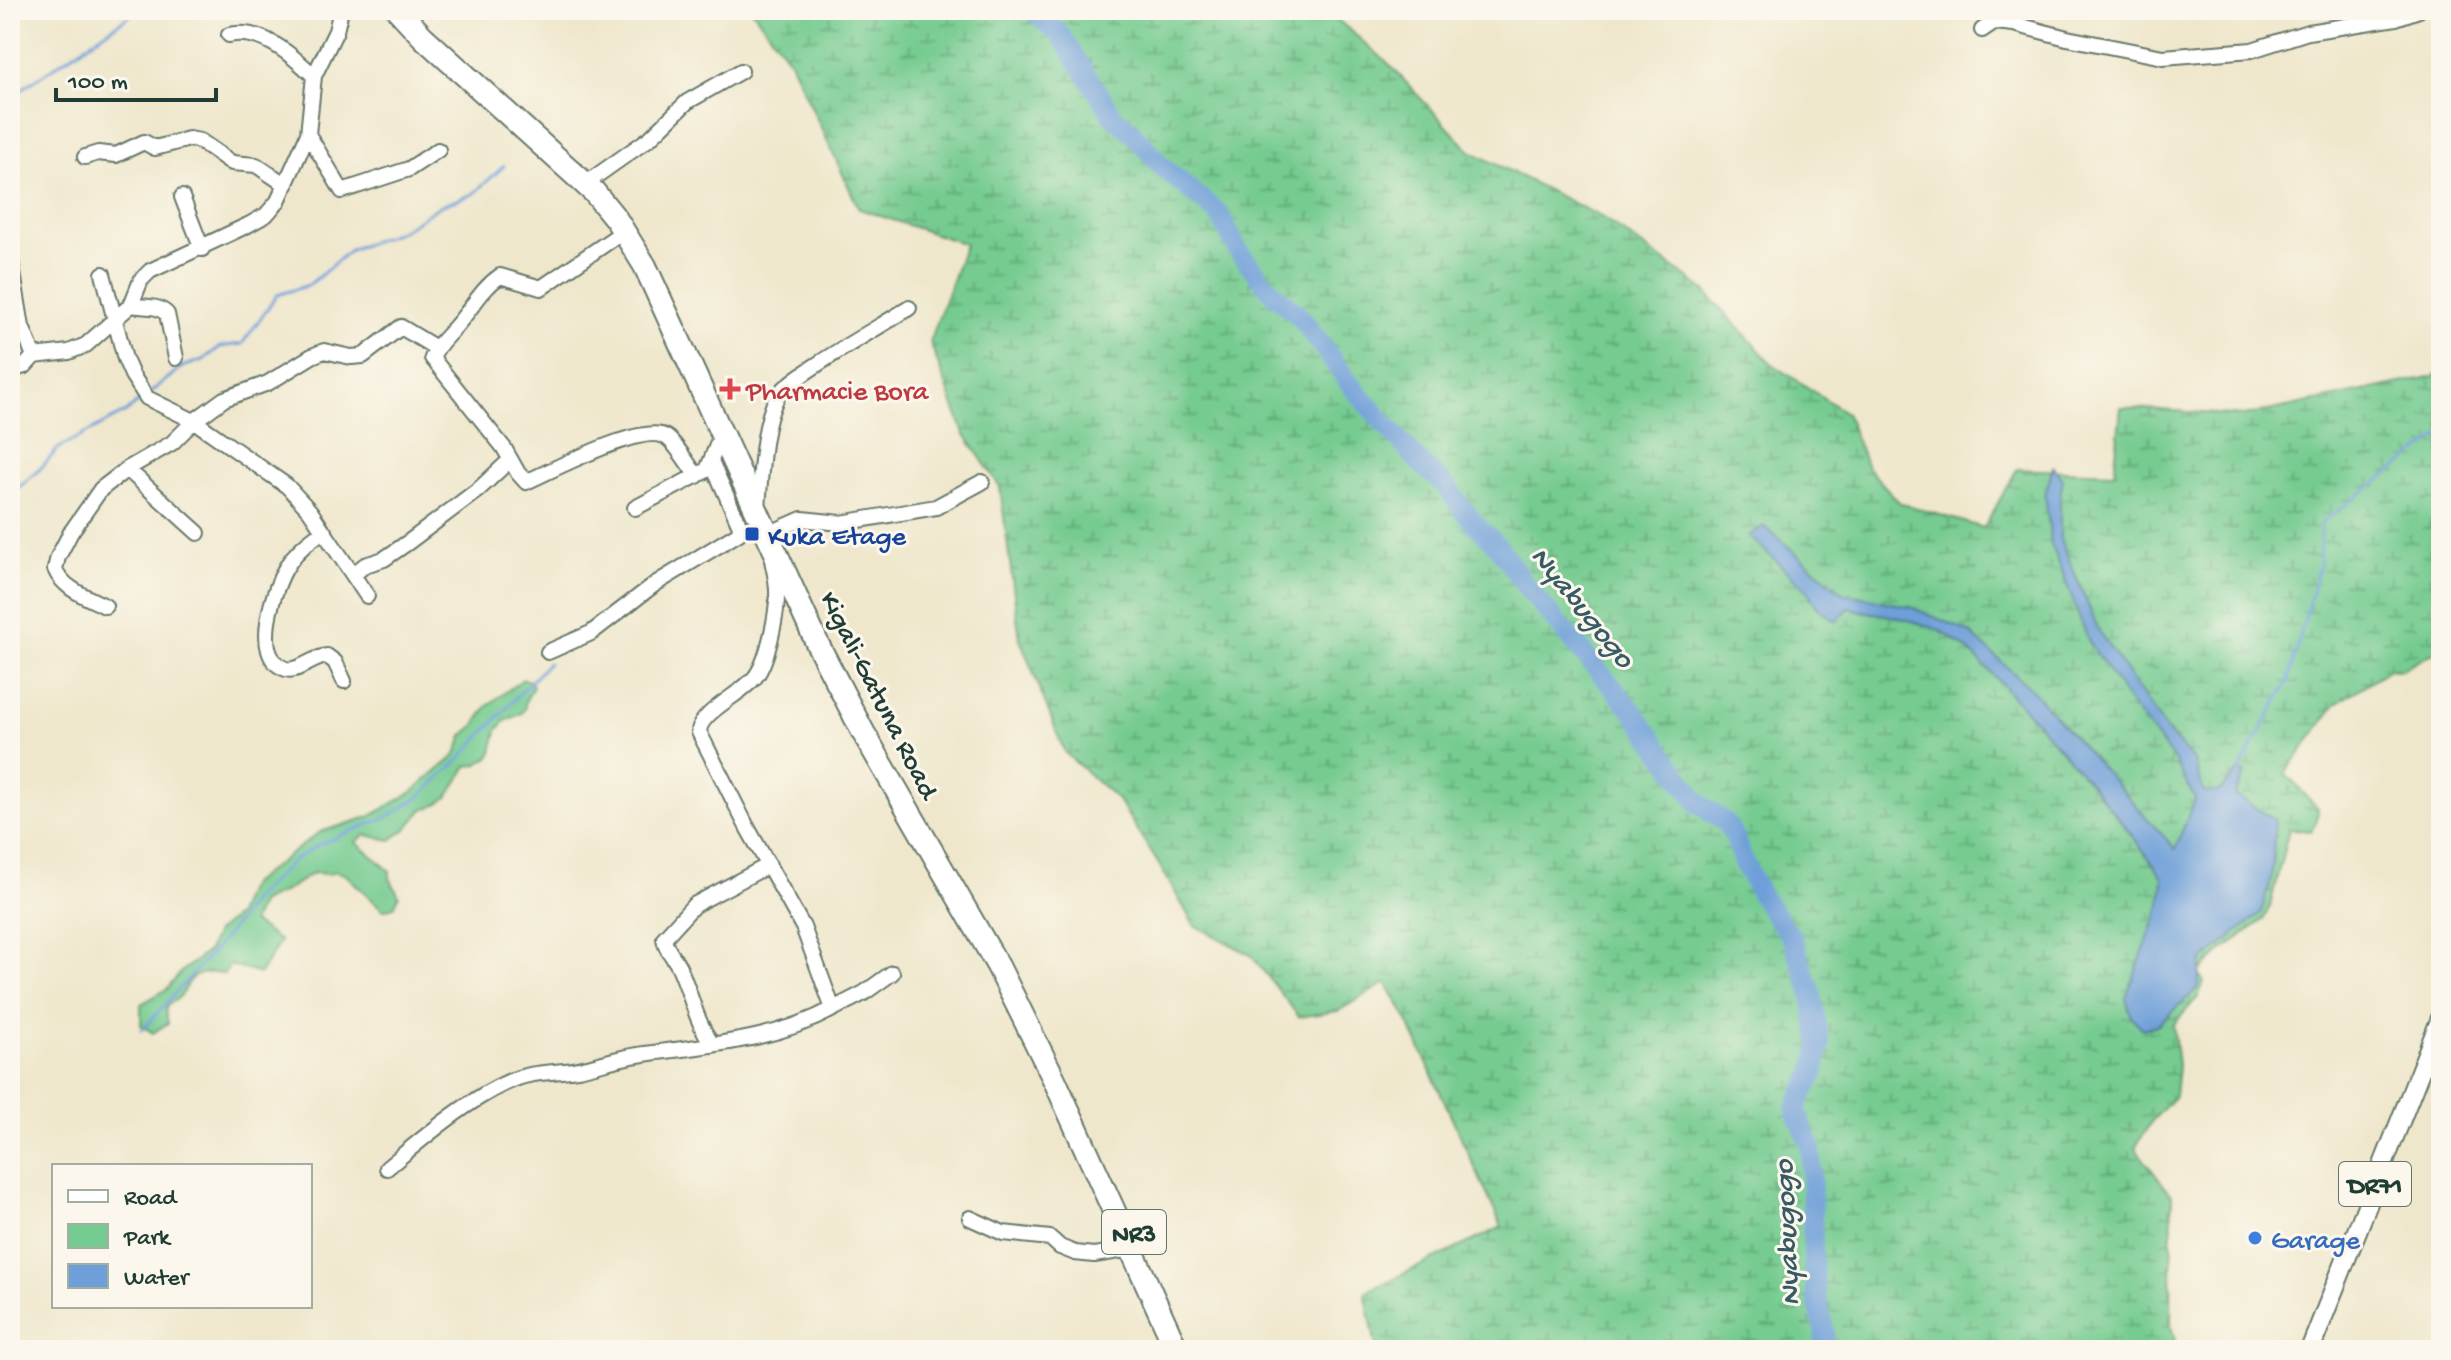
<svg xmlns="http://www.w3.org/2000/svg" width="2451" height="1360" viewBox="0 0 2451 1360" font-family="'Gochi Hand',sans-serif">
<defs>
<pattern id="wetland-marsh" width="20" height="14" patternUnits="userSpaceOnUse" patternTransform="scale(2)"><rect width="20" height="14" fill="#74cb90"/><path d="M1 5h8M5 5V1M11 12h8M15 12V8" fill="none" stroke="#5fa676"/></pattern>
</defs>
<rect width="100%" height="100%" fill="#fbf7ec"/>
<filter id="ink" filterUnits="userSpaceOnUse"><feTurbulence type="fractalNoise" baseFrequency=".0125" numOctaves="2"/><feDisplacementMap in="SourceGraphic" scale="16" xChannelSelector="R" yChannelSelector="G"/><feConvolveMatrix kernelMatrix="1 2 1 2 8 2 1 2 1" color-interpolation-filters="sRGB"/></filter>
<filter id="wash" filterUnits="userSpaceOnUse"><feTurbulence type="fractalNoise" baseFrequency=".006" numOctaves="4" result="noise"/><feDisplacementMap in="SourceGraphic" scale="32" xChannelSelector="R" yChannelSelector="G"/><feGaussianBlur stdDeviation="1.8" result="paint"/><feColorMatrix in="noise" values="0 0 0 0 0 0 0 0 0 0 0 0 0 0 0 0 0 1.4 0 .05"/><feComposite in="paint" operator="in"/></filter>
<g filter="url(#wash)">
<rect width="100%" height="100%" fill="#efe7cc"/>
<!-- green -->
<path fill="#74cb90" stroke="#4a8462" stroke-width="2" d="M523 679 531 681 533 687 525 702V708L522 713 505 721 497 731 491 756 476 765 467 766 448 797 431 808 423 809 406 829 391 840 365 835 356 842 390 871V878L399 896 394 907 383 910 346 875 336 871 329 874 313 873 285 891 261 902 252 922 280 941 260 974 230 965 224 974C212 972 198 971 188 982 187 983 184 992 183 993 171 1009 162 997 168 1023L153 1033 141 1025V1004L167 989 182 971 208 951 216 932 237 915 246 891 251 884 320 832 369 817 412 792 456 755 463 736 475 725 488 705Z"/>
<!-- wetland -->
<path fill="url(#wetland-marsh)" stroke="#4a8462" stroke-width="2" d="M752 10H1326L1387 62 1470 151 1603 218 1702 288 1771 363 1846 413 1867 467 1900 503 1984 528 2017 469 2114 473 2121 407 2244 416 2434 376 2441 370V649L2399 671 2390 669 2336 704 2285 774 2318 808 2317 821 2311 831 2289 829 2270 906 2263 920 2224 949 2198 973 2204 982 2198 997 2173 1025 2178 1065 2175 1096 2151 1122 2135 1148 2172 1196 2171 1325 2177 1350H1377L1365 1292 1502 1227 1405 1015 1386 983 1338 1011 1299 1017 1251 955 1194 925 1160 866 1118 800 1065 753 1020 639 1000 487 964 433 930 342 965 244 859 209 790 61Z"/>
<!-- water -->
<path fill="#6e9fd8" stroke="#466e86" stroke-width="2" d="M2053 467 2063 480 2060 495V539L2100 633 2165 728 2194 761 2204 793 2220 791 2239 771 2245 773 2235 795 2275 820 2272 875 2261 913 2202 961 2197 989 2157 1025 2143 1029 2131 1017 2126 998 2161 903 2163 878C2120 816 2070 759 2019 703 1996 679 1973 649 1943 633 1916 618 1879 615 1849 608L1836 621 1817 607 1807 590 1749 536 1764 526 1843 593 1911 607 1969 632 2030 688 2175 849 2195 798 2174 760 2133 707 2089 642 2051 543 2045 495Z"/>
<g fill="none" stroke-linecap="round" stroke-linejoin="round">
<!-- stream -->
<path stroke="#6e9fd8" stroke-width="3" d="M10 107 22 89 138 10
M151 392 182 367 203 360 220 347 242 344 277 295 309 285 350 250 403 230 440 206 473 194 504 166
M10 495 40 469 59 448 126 412 142 399
M2239 771 2288 682 2319 565 2321 523 2441 435
M142 1030 224 939 253 900 293 861 320 844 389 816 418 798 458 761 548 663"/>
<!-- river -->
<path stroke="#6e9fd8" stroke-width="20" d="M1032 10 1062 37 1113 116 1132 132 1161 166 1218 213 1239 252 1271 291 1301 318 1353 388 1419 462 1443 483 1474 523 1498 546 1524 584 1632 710 1698 803 1726 823 1734 836 1743 861 1762 897 1792 938 1811 991 1820 1044 1814 1074 1800 1099 1796 1110 1811 1147 1813 1258 1816 1294 1825 1334 1823 1350"/>
</g>
</g>
<g filter="url(#ink)">
<g fill="none" stroke-linecap="round" stroke-linejoin="round">
<!-- minor casing -->
<g stroke="#687869" stroke-width="18">
<path id="minor" d="M1982 30 1994 22 2014 24 2067 38 2163 57 2252 50 2308 32 2396 18 2419 10
M229 35C261 27 293 56 314 76
M308 134 342 191 409 169 438 150
M85 157 98 153 116 155 144 142 155 148 189 139 200 141 232 163 256 165 286 185
M585 184 650 138 687 102 741 71
M182 197 202 249
M624 231 541 288 500 276C481 289 471 310 456 326 447 337 437 344 432 358L504 448 518 473 526 482C551 471 643 422 666 437 676 443 689 466 697 476
M10 255 22 327 34 356
M103 274 125 359 132 375 147 398 194 421 287 486 310 511 367 596
M131 305C144 308 157 304 167 314L176 358
M10 370 25 366 34 356 69 352 86 345 131 305 141 280 150 271 248 225 266 215 278 201 308 134 314 76 336 31 341 10
M127 469 198 533
M758 507C761 475 762 426 777 397 787 378 885 324 909 308
M635 508 707 470 722 433
M323 531C309 541 296 551 287 566 274 587 250 658 286 669 298 673 313 657 327 656L335 662 344 681
M769 539 768 534 802 519 841 523 936 507 982 482
M353 575 365 565 384 559 410 541 479 489 510 460
M105 606C87 597 63 589 55 569L58 557 71 532 101 489 127 469 172 443 194 421 224 399 268 383 312 356 324 351 351 357 363 356 401 327 436 348
M548 652 591 633 655 584 739 533 740 526 711 461
M833 1009 864 993 892 973
M713 1045C695 1021 691 993 679 967 674 957 665 949 664 938L694 905 769 865
M387 1168C422 1139 475 1093 518 1078 537 1071 558 1073 578 1069 598 1065 617 1058 638 1055 705 1045 772 1042 833 1009L803 927 747 827 699 732C699 712 744 693 756 676 768 660 778 612 777 591 777 581 774 570 772 560
M970 1218 1003 1233 1050 1238 1060 1247 1075 1253 1094 1255 1132 1249"/>
</g>
<!-- major casing -->
<g stroke="#687869" stroke-width="22">
<path id="major" d="M2310 1350 2441 1018"/>
</g>
<!-- highway casing -->
<g stroke="#687869" stroke-width="26">
<path id="highway" d="M398 10 423 37 594 192 616 219 645 266 818 645 863 732 998 966 1055 1081 1177 1350"/>
</g>
<!-- minor -->
<use href="#minor" stroke="#fff" stroke-width="14"/>
<!-- major -->
<use href="#major" stroke="#fff" stroke-width="18"/>
<!-- highway -->
<use href="#highway" stroke="#fff" stroke-width="22"/>
</g>
</g>
<!-- markers -->
<path fill="#e0444e" stroke="#fbf7ec" stroke-width="3" d="M726 377h8v8h8v8h-8v8h-8v-8h-8v-8h8z"/>
<rect fill="#1a4fb4" stroke="#fbf7ec" stroke-width="3" x="744" y="526" width="16" height="16" rx="4"/>
<circle fill="#3f7fe0" stroke="#fbf7ec" stroke-width="3" cx="2255" cy="1238" r="8"/>
<g text-anchor="middle" stroke-width="6" stroke-linejoin="round" paint-order="stroke">
<!-- shield labels -->
<g fill="#fbf7ec" stroke="#61756b" stroke-width="2">
<rect x="2339" y="1162" width="72" height="44" rx="6"/>
<rect x="1102" y="1210" width="64" height="44" rx="6"/>
</g>
<g font-size="26" font-weight="bold" fill="#1f3d34">
<text x="2375" y="1193">DR71</text>
<text x="1134" y="1241">NR3</text>
</g>
<!-- health labels -->
<g font-size="28" fill="#be3a42" stroke="#fbf7ec" text-anchor="start">
<text x="746" y="399">Pharmacie Bora</text>
</g>
<!-- transit labels -->
<g font-size="28" fill="#164399" stroke="#fbf7ec" text-anchor="start">
<text x="768" y="544">Kuka Etage</text>
</g>
<!-- street labels -->
<g font-size="28" fill="#1f3d34" stroke="#fbf7ec">
<text transform="translate(881 694) rotate(63)" y="10">Kigali-Gatuna Road</text>
</g>
<!-- shop labels -->
<g font-size="28" fill="#366cbe" stroke="#fbf7ec" text-anchor="start">
<text x="2271" y="1248">Garage</text>
</g>
<!-- water labels -->
<g font-size="30" font-style="italic" fill="#375a65" stroke="#fbf7ec">
<text transform="translate(1584 606) rotate(51)" y="10">Nyabugogo</text>
<text transform="translate(1785 1233) rotate(-93)" y="10">Nyabugogo</text>
</g>
</g>
<!-- margin -->
<rect width="2451" height="1360" fill="none" stroke="#fbf7ec" stroke-width="40"/>
<!-- legend -->
<rect x="52" y="1164" width="260" height="144" fill="#fbf7ec" stroke="#a3ada2" stroke-width="2"/>
<rect x="68" y="1190" width="40" height="12" fill="#ffffff" stroke="#a3ada2" stroke-width="2"/>
<text x="124" y="1204" font-size="24" fill="#1f3d34">Road</text>
<rect x="68" y="1224" width="40" height="24" fill="#74cb90" stroke="#a3ada2" stroke-width="2"/>
<text x="124" y="1244" font-size="24" fill="#1f3d34">Park</text>
<rect x="68" y="1264" width="40" height="24" fill="#6e9fd8" stroke="#a3ada2" stroke-width="2"/>
<text x="124" y="1284" font-size="24" fill="#1f3d34">Water</text>
<!-- scale -->
<path d="M56 88v12h160v-12" fill="none" stroke="#1f3d34" stroke-width="4"/>
<text x="68" y="88" font-size="24" fill="#1f3d34" stroke="#fbf7ec" stroke-width="6" paint-order="stroke">100 m</text>
</svg>
